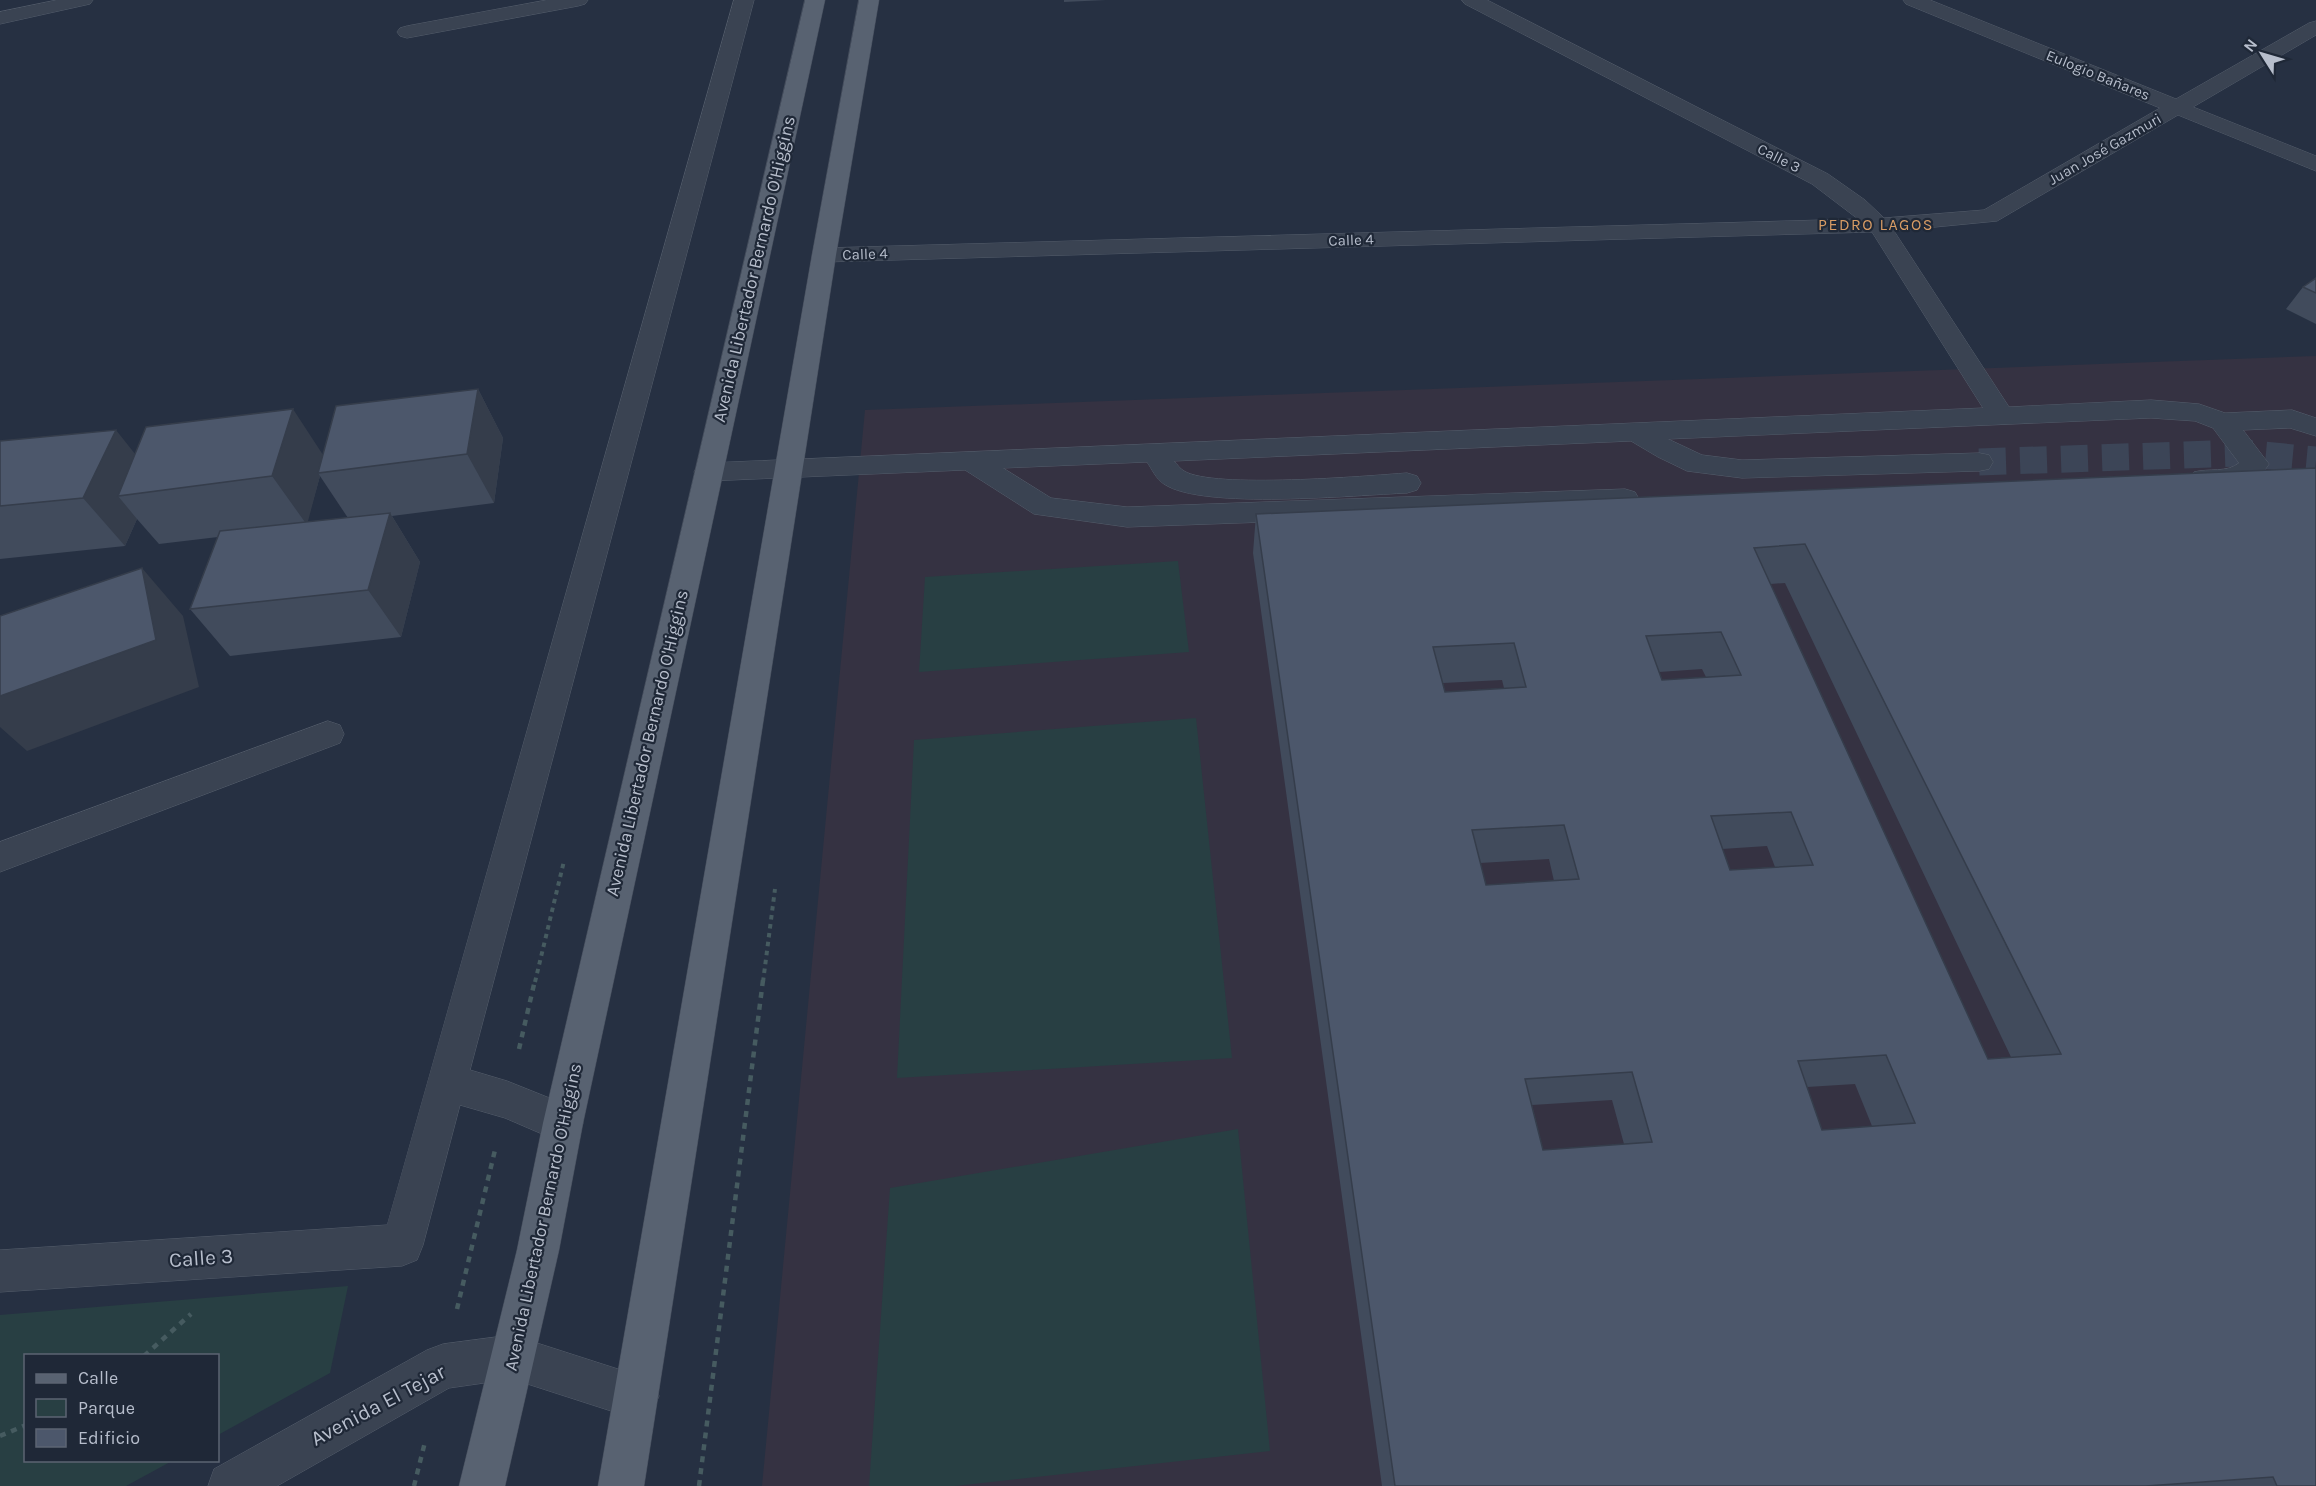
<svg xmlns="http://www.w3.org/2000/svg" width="2316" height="1486" viewBox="0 0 2316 1486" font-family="Karla,sans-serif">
<rect width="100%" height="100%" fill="#263042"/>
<!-- medical -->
<path fill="#353242" d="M2316 356V1486H762L865 410Z"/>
<!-- green -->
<path fill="#283f43" d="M1178 561 1189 652 919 672 925 577Z
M1196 718 1232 1058 897 1078 914 740Z
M1238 1129 1270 1451 955 1486H869L890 1188Z
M348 1286 330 1373 218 1435V1356H26V1460L172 1461 126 1486H0V1315Z"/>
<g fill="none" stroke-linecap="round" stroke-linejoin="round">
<!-- minor-tunnel -->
<path stroke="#3c4557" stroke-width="27" stroke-dasharray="27 14" stroke-linecap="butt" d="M1979 462 2241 453 2316 460"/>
<!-- minor casing -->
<g stroke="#555e6c" stroke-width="1">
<path id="minor" d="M57 0H93L90 4 0 24V12Z
M547 0H588L585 4 578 6 407 38 400 36 397 32 400 28 407 26Z
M734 0H754L470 1070 507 1081 577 1109 583 1123 577 1137 563 1143 505 1118 460 1105 423 1245 417 1260 402 1266 0 1292V1250L387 1225Z
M1462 0H1487L1828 174 1865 200 1884 218 1984 210 2160 108 1906 4 1903 0H1930L2176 99 2309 23 2316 21V35L2193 107 2316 156V171L2178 115 1997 221 1894 231 2009 407 2151 400 2199 404 2225 413 2292 410 2316 418V436L2290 428 2243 430 2269 464C2253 490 2222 493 2194 486L2190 479 2194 472C2209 468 2227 473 2239 463L2213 428 2195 421 2151 418 1668 439 1702 455 1742 460 1979 453 1989 455 1993 462 1989 469 1979 471 1742 478 1687 471 1658 457 1631 441 1174 461C1177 464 1180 469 1184 471 1213 489 1367 476 1407 473L1417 476 1421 483 1417 490 1407 493C1357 495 1202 510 1164 484 1156 479 1152 469 1147 462L1003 468 1051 498 1127 507 1625 489 1635 492 1639 499 1635 506 1625 509 1127 527 1034 514 965 470 708 481 698 479 694 472 698 465 708 463 1983 408 1872 232 824 262 816 260 812 255 816 250 824 248 1858 219 1812 184 1465 4Z
M328 721 340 725 344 734 340 743 0 872V842Z
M512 1335 652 1380 659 1396 652 1412 636 1419 512 1379 449 1388 277 1486H208L214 1469 427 1350 443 1344Z"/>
</g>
<!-- major casing -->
<g stroke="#444c5b" stroke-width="1">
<path id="major" d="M805 0H825L583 1123 559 1250 505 1486H459L517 1250 543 1123Z
M859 0H879L836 255 644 1486H598L812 255Z"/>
</g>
<!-- path-far1 -->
<path stroke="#465b60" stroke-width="4" stroke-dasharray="4.5 4.5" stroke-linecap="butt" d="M535 982 564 861
M763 982 775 889"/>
<!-- path -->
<path stroke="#465b60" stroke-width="4.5" stroke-dasharray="6 6" stroke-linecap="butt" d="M519 1049 535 980
M457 1309 495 1150
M144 1356 191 1314
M0 1436 26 1425
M414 1486 425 1442
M699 1486 763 980"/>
<!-- minor -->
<use href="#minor" fill="#3a4352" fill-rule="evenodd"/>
<!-- major -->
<use href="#major" fill="#586271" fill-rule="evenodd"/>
</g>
<!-- wall -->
<path fill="#414b5c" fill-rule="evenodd" d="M1064 0H1106L1064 2Z
M2316 278V324L2286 309 2303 287Z
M478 389 503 438 494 503 392 516 420 562 401 637 230 656 190 609 218 537 159 544 137 519 125 546 0 559V441L135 454 323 455ZM320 476 348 518 307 522Z
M2316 468V1486H1382L1253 553 1256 514ZM1785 583 2011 1057 1988 1059 1770 584ZM1702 669 1706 677 1662 680 1659 672ZM1502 680 1504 688 1445 692 1443 683ZM1767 846 1775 867 1730 870 1722 849ZM1549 859 1554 881 1486 885 1480 863ZM1855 1084 1872 1126 1822 1130 1807 1087ZM1612 1100 1624 1144 1543 1150 1532 1105Z"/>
<!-- shaded-wall -->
<path fill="#353d4b" d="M478 389 503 438 494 503 467 454Z
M293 409 325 458 318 473 320 476 307 525 272 476Z
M116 430 155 479 118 496 137 519 125 546 83 498Z
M390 513 420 562 401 637 368 590Z
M142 568 183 616 199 687 27 751 0 727V696Z"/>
<!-- building -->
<path fill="#4c576b" stroke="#353d4b" stroke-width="1.5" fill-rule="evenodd" d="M2316 278V293L2303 287Z
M478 389 467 454 318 473 336 406Z
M293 409 272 476 118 496 146 427Z
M116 430 83 498 0 506V441Z
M2316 468V1486H2277L2273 1477 2146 1486H1395L1256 514ZM1805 544 2061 1054 1988 1059 1754 548ZM1721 632 1741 675 1662 680 1646 636ZM1514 643 1526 687 1445 692 1433 647ZM1791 812 1813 865 1730 870 1711 816ZM1564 825 1579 879 1486 885 1472 830ZM1886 1055 1915 1123 1822 1130 1798 1061ZM1632 1072 1652 1142 1543 1150 1525 1079Z
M390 513 368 590 190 609 220 531Z
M142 568 156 640 0 696V616Z"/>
<g text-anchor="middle" stroke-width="4.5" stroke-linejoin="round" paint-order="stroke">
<!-- far-street labels -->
<g font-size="15" fill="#b7becc" stroke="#1f2837">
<text transform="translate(2098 75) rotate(22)" y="5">Eulogio Bañares</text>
<text transform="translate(2105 149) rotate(-30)" y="5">Juan José Gazmuri</text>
<text transform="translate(1779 158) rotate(27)" y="5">Calle 3</text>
<text transform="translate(1351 240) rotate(-2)" y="5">Calle 4</text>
<text transform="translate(865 254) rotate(-2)" y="5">Calle 4</text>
</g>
<!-- far-neighbourhood labels -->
<g font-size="16" letter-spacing="1.5" fill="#d89c65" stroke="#1f2837">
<text x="1876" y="230">PEDRO LAGOS</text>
</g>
<!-- street labels -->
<g font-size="18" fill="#b7becc" stroke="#1f2837">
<text transform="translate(754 269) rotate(-77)" y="6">Avenida Libertador Bernardo O'Higgins</text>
<text transform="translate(647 743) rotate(-77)" y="6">Avenida Libertador Bernardo O'Higgins</text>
<text transform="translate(543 1217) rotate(-78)" y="6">Avenida Libertador Bernardo O'Higgins</text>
</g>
<!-- near-street labels -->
<g font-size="21" fill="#b7becc" stroke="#1f2837">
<text transform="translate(201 1258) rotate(-4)" y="7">Calle 3</text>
<text transform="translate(378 1405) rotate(-28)" y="7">Avenida El Tejar</text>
</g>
</g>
<!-- legend -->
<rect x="24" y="1354" width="195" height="108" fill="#1f2837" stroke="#5c6473" stroke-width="1.5"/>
<rect x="36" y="1374" width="30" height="9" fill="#586271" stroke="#5c6473" stroke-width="1.5"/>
<text x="78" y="1384" font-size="18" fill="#b7becc">Calle</text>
<rect x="36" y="1399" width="30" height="18" fill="#283f43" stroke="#5c6473" stroke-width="1.5"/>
<text x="78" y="1414" font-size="18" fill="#b7becc">Parque</text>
<rect x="36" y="1429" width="30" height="18" fill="#4c576b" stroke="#5c6473" stroke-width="1.5"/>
<text x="78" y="1444" font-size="18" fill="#b7becc">Edificio</text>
<!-- north arrow -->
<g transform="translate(2262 54) rotate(307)" stroke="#1f2837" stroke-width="4.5" paint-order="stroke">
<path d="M0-4.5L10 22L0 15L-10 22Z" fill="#b7becc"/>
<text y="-9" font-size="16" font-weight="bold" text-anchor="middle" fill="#b7becc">N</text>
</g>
</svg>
